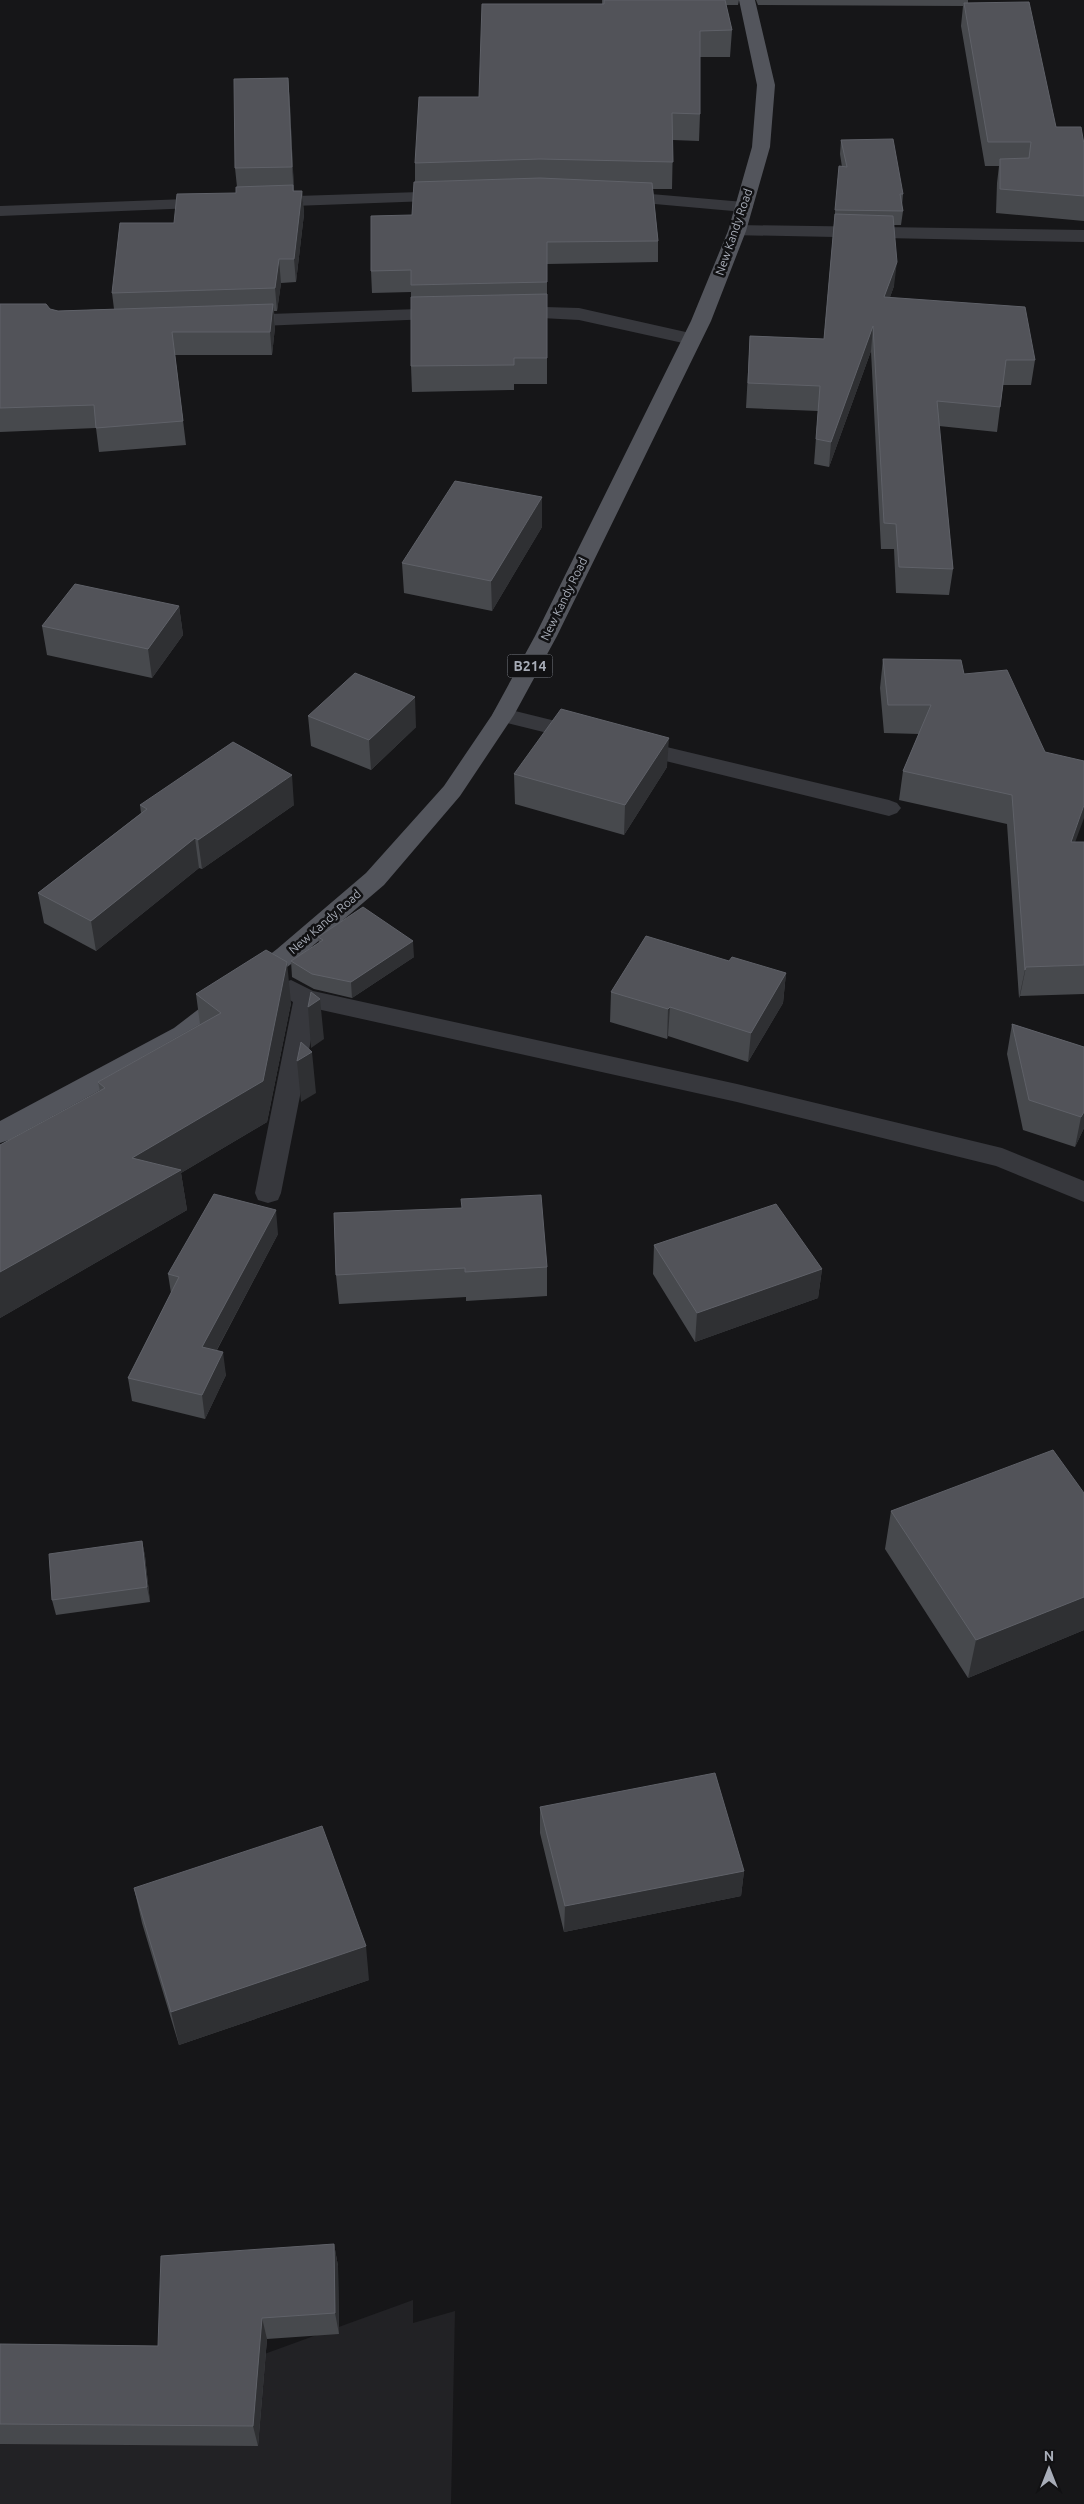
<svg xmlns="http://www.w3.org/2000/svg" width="1084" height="2504" viewBox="0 0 1084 2504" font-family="Ubuntu,sans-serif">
<rect width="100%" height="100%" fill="#161618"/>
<!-- built -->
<path fill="#222225" d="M413 2300V2323L455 2311 451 2504H0V2379L171 2388Z"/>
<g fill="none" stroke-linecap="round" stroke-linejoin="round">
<!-- street -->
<path fill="#37383d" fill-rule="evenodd" d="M451 191 457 192 460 196 457 200 266 207 260 206 257 202 260 198 266 197Z
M616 191 744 202 750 203 753 207 750 211 744 212 610 200 607 196 610 192Z
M213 198 219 199 222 203 219 207 0 216V206Z
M737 225 1084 230V242L731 235 728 231 731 227Z
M510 306 579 308 699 335 702 339 699 343 692 345 579 320 503 316 500 312 503 308Z
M449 308 456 310 459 314 456 318 237 327 230 325 227 321 230 317 237 315Z
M503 708 592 730 595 735 592 740 584 742 495 720 492 715 495 710Z
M633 739 889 800 897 803 901 808 897 813 889 816 625 751 622 746 625 741Z
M291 980 313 991 737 1084 1002 1148 1084 1181V1202L996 1166 737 1102 317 1009 281 1193 278 1200 268 1203 258 1200 255 1193 293 1002 282 995 278 989 282 983Z"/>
<!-- primary -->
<path fill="#53555c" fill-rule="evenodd" d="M739 0H755L775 85 770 147 746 231 711 321 557 636 514 715 460 796 384 885 295 961 192 1040 9 1140 0 1143V1121L174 1028 277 949 366 873 444 786 492 715 535 636 691 321 728 231 752 147 757 85Z"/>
</g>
<!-- wall -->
<path fill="#47494d" d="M602 0H739L738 5H726L732 30 730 57H700V114L699 141 673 140 672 189H653L658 241V262L547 264V384H514V390L412 392 411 366V292L372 293 371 271 412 215 415 182V163L479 97 602 4Z
M756 0H968V3L1056 127 1084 144V221L996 213 997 183 999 166H985L961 26 963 6 758 5Z
M288 78 290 105 294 191H302L304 214 296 282 281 283 277 311H274L275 327 272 355H175L186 445 99 452 96 428 0 432V304L50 309 58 311 114 309 112 293 174 223 236 193 237 187 235 168Z
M841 140 903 194 902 206 903 211 901 225H894V286L890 297 1035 360 1031 385H1003L997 432 939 426 953 569 949 595 896 593 894 549H881L871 351 829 467 814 464 818 411 746 408 750 336 824 339 839 166 842 167 840 154Z
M542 527 492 611 404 593 402 563Z
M179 606 183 635 152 678 47 655 42 626Z
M883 659 964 674 1075 842H1084V994L1020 996 1019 998 1007 824 899 800 903 771 919 734 884 733 880 688Z
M308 716 416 727 371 770 311 746Z
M667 767 624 835 515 804 514 774Z
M140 805H294L202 869 199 868 96 951 44 923 38 893 141 813Z
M318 937 414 957 352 998 314 989 292 977 291 961 319 943Z
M729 961 786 973 783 1003 748 1062 668 1036 667 1039 610 1022 611 992Z
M196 994 291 1003 267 1122 181 1173 187 1210 0 1318V1145L100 1091 98 1082 200 1024Z
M1012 1024 1084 1047V1128L1075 1147 1023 1130 1007 1054Z
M334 1213 547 1267V1296L466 1301V1297L339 1304 336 1275Z
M278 1234 217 1350 226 1375 205 1419 132 1401 128 1378 171 1293 168 1274Z
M654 1245 822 1269 818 1298 695 1342 653 1274Z
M1084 1493V1630L968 1678 885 1549 891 1511Z
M142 1541 145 1556 150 1602 56 1615 52 1600Z
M540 1807 744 1871 741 1896 564 1932 540 1833Z
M134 1888 369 1980 179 2045 142 1923Z
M334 2244 338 2266 339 2334 267 2339 258 2446 0 2444V2344L158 2346Z"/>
<!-- shaded-wall -->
<path fill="#2f3033" d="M288 78 290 105 294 194 292 167Z
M302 191 304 214 296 282 294 259Z
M279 259 281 283 277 311 275 288Z
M897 262 894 286 881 322 884 297Z
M273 304 275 327 272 355 270 332Z
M873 326 871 351 829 467 831 442Z
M542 497V527L492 611 491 581Z
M179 606 183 635 152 678 148 649Z
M415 697 416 727 371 770 369 740Z
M669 738 667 767 624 835 625 805Z
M292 775 294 805 202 869 198 840Z
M1084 805V818L1065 870 1071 842Z
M195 838 199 868 96 951 91 921Z
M413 941 414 957 352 998 351 982Z
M287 962 291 1003 267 1122 181 1173 187 1210 0 1318V1272L132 1158Z
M1026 967 1020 996 1019 998 1025 970Z
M786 973 783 1003 748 1062 751 1033Z
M320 999 324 1039 311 1048 308 1007Z
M670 1007 668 1036 667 1039 668 1009Z
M312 1052 316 1093 301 1102 297 1061Z
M1084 1112V1128L1075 1147 1081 1117Z
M276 1210 278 1234 206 1370 202 1347Z
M822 1269 818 1298 695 1342 697 1313Z
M223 1352 226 1375 205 1419 202 1395Z
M142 1541 145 1556 150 1602 147 1587Z
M1084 1597V1630L968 1678 976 1640Z
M744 1871 741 1896 564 1932 565 1906Z
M366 1946 369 1980 179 2045 171 2012Z
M334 2244 338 2266 339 2334 335 2313Z
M262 2318 267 2339 258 2446 253 2426Z"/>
<!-- building -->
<path fill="#525359" stroke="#5f6168" d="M604 0H725L732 30 700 31V114L672 113 673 162 540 159 415 163 419 97H479L482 4H604Z
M1029 2 1056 127H1081L1084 144V196L1000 189V159L1029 158 1031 142H988L964 3Z
M288 78 292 167 235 168 234 79Z
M893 139 903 194H900L903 211 835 210 839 166 847 167 841 140Z
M540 178 652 183 658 241 547 242V282L411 285V270L371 271V216L412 215 414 182Z
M293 185V191H302L294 259H279L275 288 112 293 120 223H174L177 194 236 193V187Z
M835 214 893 216 897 262 884 297 1025 307 1035 360H1006L1000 407 937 401 953 569 899 567 896 524 884 523 873 326 831 442 816 439 820 386 748 383 750 336 824 339Z
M547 294V358H514V365L411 366V297Z
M0 304H46L50 309 58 311 273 304 270 332H172L183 421 96 428 94 405 0 408Z
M455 481 542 497 491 581 402 563Z
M75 584 179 606 148 649 42 626Z
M883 659 961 660 964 674 1007 670 1045 752 1084 761V805L1071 842H1084V965L1026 967 1025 970 1012 795 903 771 931 705H888Z
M355 673 415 697 369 740 308 716Z
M561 709 669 738 625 805 514 774Z
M233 742 292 775 198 840 195 838 91 921 38 893 147 809 140 805Z
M363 907 413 941 351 982 312 974 291 961 323 940 318 937Z
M646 936 729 961 732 957 786 973 751 1033 670 1007 668 1009 611 992Z
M266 950 287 962 263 1081 132 1158 181 1170 0 1272V1145L105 1088 98 1082 221 1013 196 994Z
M311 992 320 999 308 1007Z
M1012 1024 1084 1047V1112L1081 1117 1029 1100Z
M301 1042 312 1052 297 1061Z
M214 1194 276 1210 202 1347 223 1352 202 1395 128 1378 179 1277 168 1274Z
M541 1195 547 1267 465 1272V1268L336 1275 334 1213 462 1208 461 1199Z
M776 1204 822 1269 697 1313 654 1245Z
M1053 1450 1084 1493V1597L976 1640 891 1511Z
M142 1541 147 1587 52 1600 49 1554Z
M715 1773 744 1871 565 1906 540 1807Z
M322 1826 366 1946 171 2012 134 1888Z
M334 2244 335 2313 262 2318 253 2426 0 2424V2344L158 2346 161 2256Z"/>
<g text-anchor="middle" stroke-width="5" stroke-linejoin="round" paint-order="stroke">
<!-- far-street labels -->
<g font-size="12" fill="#a8adb8" stroke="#111113">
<text transform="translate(734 232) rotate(-71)" y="4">New Kandy Road</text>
<text transform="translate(564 599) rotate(-64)" y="4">New Kandy Road</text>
<text transform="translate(325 922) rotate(-41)" y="4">New Kandy Road</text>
</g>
<!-- shield labels -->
<rect fill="#111113" stroke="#7b7e86" stroke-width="1" x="507.5" y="654.5" width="45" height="23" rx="4"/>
<g font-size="14" font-weight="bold" fill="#a8adb8">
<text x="530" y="671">B214</text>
</g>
</g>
<!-- north arrow -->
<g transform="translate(1049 2469)" stroke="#111113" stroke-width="4" paint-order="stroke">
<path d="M0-4L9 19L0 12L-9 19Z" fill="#a8adb8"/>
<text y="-8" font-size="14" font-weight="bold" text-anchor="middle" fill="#a8adb8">N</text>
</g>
</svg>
